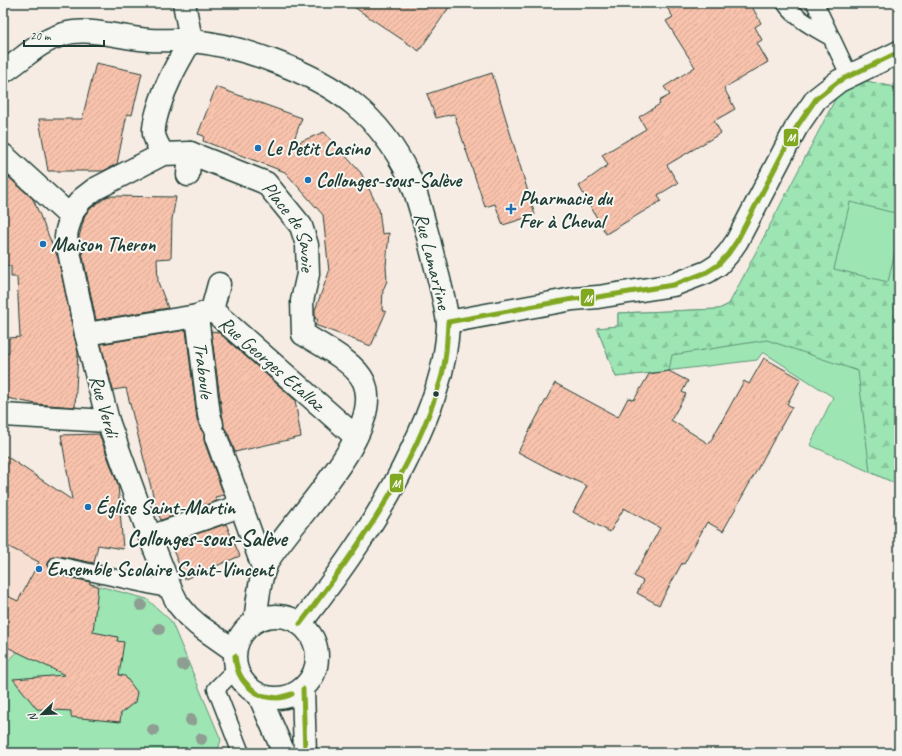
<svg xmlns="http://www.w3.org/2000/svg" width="902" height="756" viewBox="0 0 902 756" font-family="Caveat,sans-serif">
<defs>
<pattern id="forest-firs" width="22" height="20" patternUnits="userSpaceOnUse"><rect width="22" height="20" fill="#9de6b4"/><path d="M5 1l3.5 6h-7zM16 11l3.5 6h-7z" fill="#87c69b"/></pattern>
<pattern id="building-hatch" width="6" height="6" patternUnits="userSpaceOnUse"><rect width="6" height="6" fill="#f8c2ac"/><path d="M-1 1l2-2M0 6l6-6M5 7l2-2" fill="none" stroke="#d4a895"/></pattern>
</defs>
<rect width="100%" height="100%" fill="#f6ece4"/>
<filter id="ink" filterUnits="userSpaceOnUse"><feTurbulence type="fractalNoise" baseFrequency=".025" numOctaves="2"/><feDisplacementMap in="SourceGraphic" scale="8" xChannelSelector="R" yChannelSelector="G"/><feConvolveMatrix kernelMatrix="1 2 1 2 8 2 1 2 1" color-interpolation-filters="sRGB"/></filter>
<g filter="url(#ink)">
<!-- built -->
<path fill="#f7dfd3" d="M3 491 76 557V580L31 638 3 666Z"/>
<!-- green -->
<path fill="#9de6b4" stroke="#5e9274" d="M866 81 899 88V485L810 445 833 397 763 352 757 360 616 377 597 328 618 326V313L719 309 729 304Z
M76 580 147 599 171 621 221 740 217 753H3V666L32 638Z"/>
<!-- forest -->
<path fill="url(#forest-firs)" stroke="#5e9274" d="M866 81 899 88V214L850 202 834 269 888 282 899 234V485L870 472 858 371 767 340 672 355 669 371 616 377 597 328 618 326V313L719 309 729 304 839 92Z"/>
<!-- building -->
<path fill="url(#building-hatch)" stroke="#1f3d34" d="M348 3H452L419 51Z
M664 3H750L761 23 755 27 762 40 757 43 768 62 724 88 735 109 714 121 721 133 667 165 678 183 658 195 661 201 606 234 579 186 608 165 602 155 646 129 639 117 660 104 659 101 670 95 664 87 695 67 666 21 673 17Z
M96 63 142 73 132 115 127 114 117 164 103 171H48L39 119H82Z
M492 73 535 215 503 225 495 204 485 207 454 114 436 118 427 94Z
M216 87 302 118 292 145 324 132 361 173 379 209 382 234 389 233 386 266 387 281 383 290 382 310 386 312 371 346 315 325 318 320 315 318V310L329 272 323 215 285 172 203 141 204 136 198 134Z
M3 175H6L33 199 58 258 78 353 75 407 36 404 7 398V395H3V353H9V338L20 337 17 277H11V266H6L5 248 3 249Z
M108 196 176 197 172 219 171 258 157 259 158 282 168 308 96 320 79 237 85 215 91 208Z
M186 330 197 419 200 428 204 434V441L224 495 215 497 217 501 161 520 157 511 126 388 113 390 101 344Z
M211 331 218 332 295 400 301 437 235 452 228 433 224 427Z
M764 358 801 379 787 404 792 407 723 531 707 522 684 564 682 563 659 605 637 593 643 581 634 576 660 528 624 508 610 532 573 512 587 486 550 469 518 452 555 383 618 417 628 398 634 400 649 374 669 371 688 381 682 392 686 394 671 420 709 444 744 381 749 384Z
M99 434 118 485 123 549 98 545 94 563 59 556H55L50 559 48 563V567L50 572 55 574 90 582V584L98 586 93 632 118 637 117 641 124 642 119 675 125 676 137 692 135 702 121 713 120 722 71 717V711L37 709 13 679 65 675 3 645V594L18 601 39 562 3 544V454L72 500 61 435Z
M226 524 240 556 185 579 170 543Z"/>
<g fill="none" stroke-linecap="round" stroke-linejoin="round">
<!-- lane casing -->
<g stroke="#1f3d34" stroke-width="19">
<path id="lane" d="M785 3C797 20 815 28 832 38
M815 3 849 75
M57 565 171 590
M236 669 216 689 241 753"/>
</g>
<!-- street casing -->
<g stroke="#1f3d34" stroke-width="25">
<g id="street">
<path d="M163 154C159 147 155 141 154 134 153 126 156 117 158 110 166 83 177 64 191 40L184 3"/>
<path d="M3 155 71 217"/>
<path d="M188 175 190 153"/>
<path d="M212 310 219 284"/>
<path d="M197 316 209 415 212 424"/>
<path d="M448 322 573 299 598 297 673 285 707 272 718 265 728 254 737 241 796 128 816 99 839 81 899 52"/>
<path d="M86 334 197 316 212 310 356 437"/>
<path d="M3 415 108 421"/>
<path d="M216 437 264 570"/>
<path d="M150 537 240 506"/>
<path id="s1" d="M235 651 198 625 188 616 178 604 171 590 150 537 108 421 86 334 66 237 67 230 71 217 74 209 82 199 95 189 163 154 190 153 266 183 301 226 307 245 308 274 302 301 303 334C321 345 355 362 364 382 385 432 294 518 269 559 259 577 258 601 255 621"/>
</g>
</g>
<!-- secondary casing -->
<g stroke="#1f3d34" stroke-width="25">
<path id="secondary" d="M3 72C25 58 37 42 64 34 88 26 124 39 150 40 164 41 179 39 193 41 221 44 247 51 273 61 336 84 379 114 409 176 418 196 423 219 429 240 434 262 441 284 445 306 446 312 448 319 448 325 446 370 431 410 412 449 383 512 343 569 300 624
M235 657a41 41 0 1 1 82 0a41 41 0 1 1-82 0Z
M303 689 305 753
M259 695 284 753"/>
</g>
<!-- lane -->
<use href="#lane" stroke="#f6f6f2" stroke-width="16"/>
<!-- street -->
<use href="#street" stroke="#f6f6f2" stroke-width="22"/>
<!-- secondary -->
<use href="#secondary" stroke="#f6f6f2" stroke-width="22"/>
<!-- bus-1 casing -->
<g stroke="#f6f6f2" stroke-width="8">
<path id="bus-1" d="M448 322 573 299 598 297 673 285 707 272 718 265 728 254 737 241 796 128 816 99 839 81 899 52
M300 624C356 551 413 472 440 382 446 363 447 342 448 322
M235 656C238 677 243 682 259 695
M235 656C236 675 244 685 259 695
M303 689 305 753
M259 695 278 698 292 694
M259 695C270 698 281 700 292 694"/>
</g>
<!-- bus-1 -->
<use href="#bus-1" stroke="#81a821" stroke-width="5"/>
</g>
<!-- trees -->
<g fill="#8e9e92">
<circle cx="141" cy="605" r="6"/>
<circle cx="159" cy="629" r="6"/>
<circle cx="183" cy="665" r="6"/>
<circle cx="191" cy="720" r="6"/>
<circle cx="153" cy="730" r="6"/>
<circle cx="201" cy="739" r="6"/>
</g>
</g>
<!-- markers -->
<g fill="#1f6fb2" stroke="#f6f6f2" stroke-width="1.5">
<circle cx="258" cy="148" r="4"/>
<circle cx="308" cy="180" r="4"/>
<path d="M509 203h4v4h4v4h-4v4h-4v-4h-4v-4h4z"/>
<circle cx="43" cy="244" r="4"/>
<circle cx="88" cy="507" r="4"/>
<circle cx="39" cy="569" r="4"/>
</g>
<circle fill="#1f3d34" stroke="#f6f6f2" stroke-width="1.5" cx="436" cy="394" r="3.5"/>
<g text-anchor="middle" stroke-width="4" stroke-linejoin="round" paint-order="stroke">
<!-- poi labels -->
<g font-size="20" font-weight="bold" fill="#1f3d34" stroke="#f6f6f2" text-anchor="start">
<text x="266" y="155">Le Petit Casino</text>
<text x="316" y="187">Collonges-sous-Salève</text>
<text x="519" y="205">Pharmacie du<tspan x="519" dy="23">Fer à Cheval</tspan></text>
<text x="51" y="251">Maison Theron</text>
<text x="96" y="514">Église Saint-Martin</text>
<text x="47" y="576">Ensemble Scolaire Saint-Vincent</text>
</g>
<!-- street labels -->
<g font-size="20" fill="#1f3d34" stroke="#f6f6f2">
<text dy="7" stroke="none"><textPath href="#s1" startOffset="754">Place de Savoie</textPath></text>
<text transform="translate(433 261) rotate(76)" y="7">Rue Lamartine</text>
<text transform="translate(272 363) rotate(41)" y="7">Rue Georges Etallaz</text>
<text transform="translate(204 370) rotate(83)" y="7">Traboule</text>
<text transform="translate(105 406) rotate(74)" y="7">Rue Verdi</text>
</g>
<!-- quarter labels -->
<g font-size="22" font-weight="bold" fill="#1f3d34" stroke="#f6f6f2">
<text x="207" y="546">Collonges-sous-Salève</text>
</g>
</g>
<g stroke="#f6f6f2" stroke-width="1.5">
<rect x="783" y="128" width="16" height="19" rx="4" fill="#81a821"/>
<rect x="580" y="288" width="15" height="19" rx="4" fill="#81a821"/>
<rect x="389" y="473" width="15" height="20" rx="4" fill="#81a821"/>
</g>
<g font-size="11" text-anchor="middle" font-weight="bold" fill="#fff">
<text x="791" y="141">M</text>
<text x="588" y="302">M</text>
<text x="396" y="487">M</text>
</g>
<!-- margin -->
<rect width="902" height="756" fill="none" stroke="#f6f6f2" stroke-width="16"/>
<rect x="8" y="8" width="886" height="740" fill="none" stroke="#1f3d34" stroke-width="1.5" filter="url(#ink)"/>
<!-- north arrow -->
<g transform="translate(42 714) rotate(247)" stroke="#f6f6f2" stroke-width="3" paint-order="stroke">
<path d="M0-3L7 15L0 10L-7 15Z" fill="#1f3d34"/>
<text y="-6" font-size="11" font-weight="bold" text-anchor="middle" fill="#1f3d34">N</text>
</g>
<!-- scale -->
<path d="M24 40v6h80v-6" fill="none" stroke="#1f3d34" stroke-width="2"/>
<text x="30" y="40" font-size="12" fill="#1f3d34" stroke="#f6f6f2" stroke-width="3" paint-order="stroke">20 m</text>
</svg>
